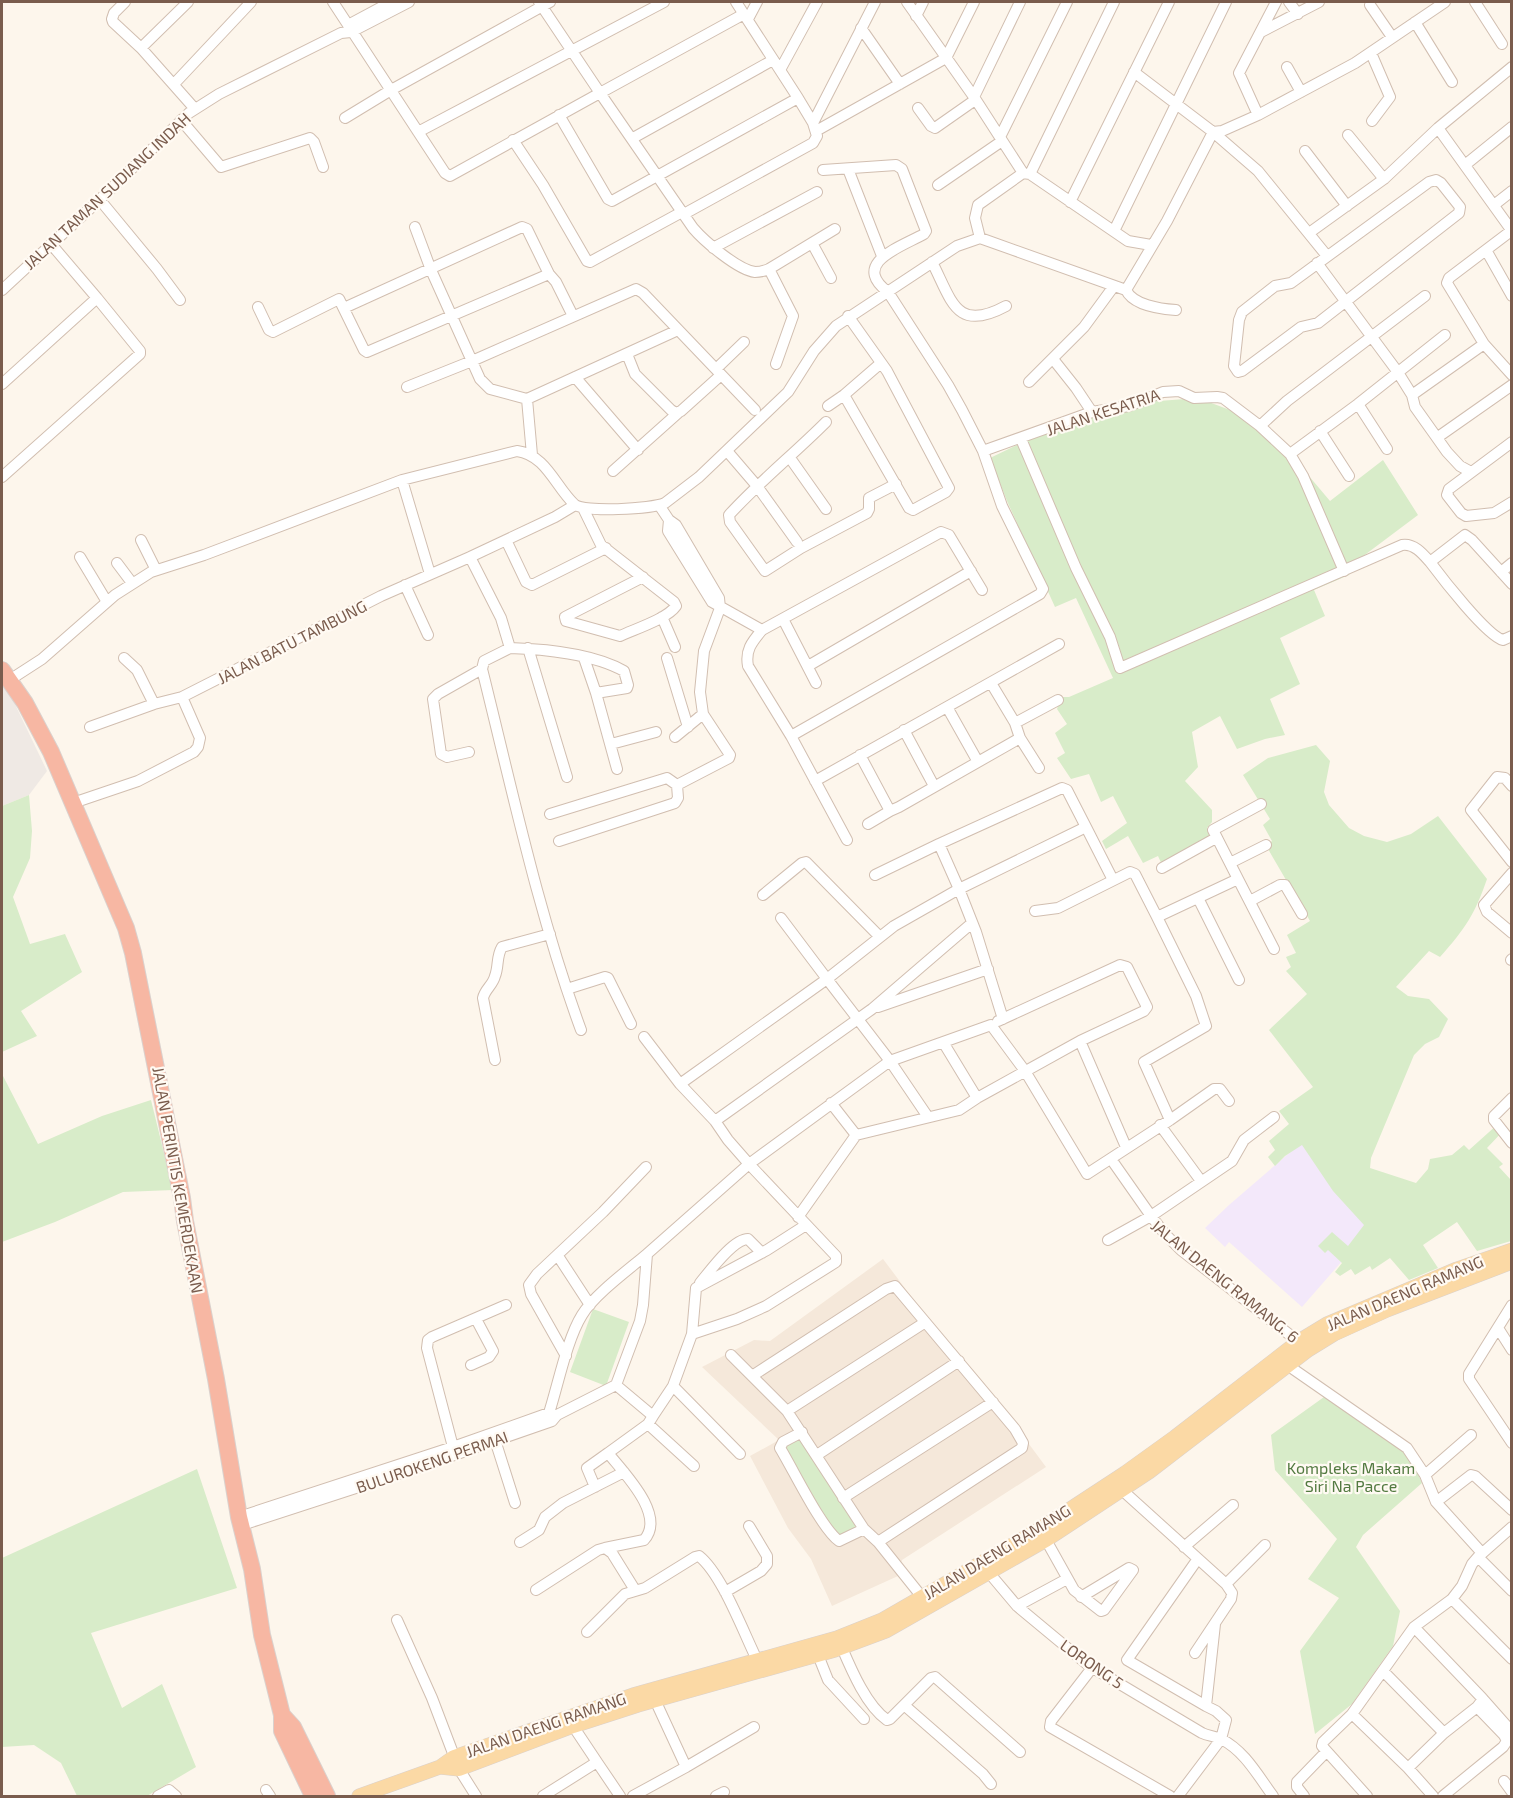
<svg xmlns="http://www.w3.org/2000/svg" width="1513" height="1798" viewBox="0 0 1513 1798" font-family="'Exo 2',sans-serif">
<rect width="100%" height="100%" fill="#fdf6ec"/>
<!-- residential -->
<path fill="#f5e8da" d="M883 1259 929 1320 980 1378 1046 1467 902 1560 898 1576 832 1606 811 1559 788 1528 750 1456 779 1440 702 1367 754 1340 770 1341Z"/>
<!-- industrial -->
<path fill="#efe9e4" d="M2 685 12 698 47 771 29 795 2 806Z"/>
<!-- education -->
<path fill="#f3e8fa" d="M1302 1142 1370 1229 1302 1307 1229 1242 1225 1247 1205 1228 1229 1205Z"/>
<!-- green -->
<path fill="#d8ecc9" d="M1198 398 1246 416 1287 450 1330 501 1383 460 1418 515 1362 557 1349 575 1314 590 1325 616 1280 638 1300 684 1270 699 1285 735 1265 739 1237 749 1220 716 1192 732 1198 767 1185 781 1212 810V822L1207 828 1211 840 1163 867 1158 856 1143 863 1128 836 1106 849 1102 841 1127 823 1113 796 1101 802 1089 774 1071 779 1057 758 1065 753 1055 733 1067 724 1057 709 1061 697H1069L1113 678 1076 598 1055 607 1007 501 990 458 1054 427 1120 404Z
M1316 745 1330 761 1324 792 1329 805 1349 828 1364 836 1387 842 1411 834 1438 816 1487 879C1475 914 1465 929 1440 957L1429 951 1396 987 1408 996 1429 999 1448 1019 1439 1037 1425 1044 1414 1055 1371 1158 1370 1168 1416 1183 1428 1169 1430 1159 1452 1155 1464 1145 1469 1150 1498 1124 1504 1130 1487 1148 1503 1164 1499 1167 1511 1180V1241L1477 1251 1457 1222 1423 1245 1438 1268 1409 1280 1390 1258 1372 1270 1370 1266 1355 1275 1351 1269 1340 1276 1335 1272 1342 1263 1328 1250 1325 1253 1318 1246 1332 1232 1348 1246 1364 1225 1333 1191 1302 1145 1285 1156 1275 1166 1268 1157 1275 1150 1269 1141 1289 1124 1279 1111 1313 1087 1269 1030 1307 994 1286 971 1291 967 1286 957 1296 953 1287 935 1310 921 1268 849V844L1272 841 1263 825 1270 819 1243 775 1268 758Z
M29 795 32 831 30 858 13 897 30 944 65 934 82 972 21 1011 37 1036 2 1052V806Z
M2 1074 38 1144 102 1116 151 1100 173 1190 123 1192 55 1222 2 1242Z
M593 1309 629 1322 606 1386 570 1372Z
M1324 1397 1409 1454 1422 1483 1363 1535 1356 1547 1400 1611 1393 1646 1352 1704 1315 1734 1300 1651 1339 1598 1308 1579 1337 1539 1275 1470 1271 1435Z
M802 1435 859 1528 838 1537 813 1501 783 1446Z
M197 1469 237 1588 91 1633 122 1708 162 1684 196 1767 147 1796H77L61 1763 34 1745 2 1747V1558Z"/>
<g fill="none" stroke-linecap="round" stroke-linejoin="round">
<!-- minor casing -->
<g stroke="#d1beb0" stroke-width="12">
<path id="minor" d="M125 2 114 13 112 19 113 22 141 48 195 109
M333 2 445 173 450 176 600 93 539 2
M907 2 974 97 1023 173 1030 174 1128 241 1151 245
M1289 2 1298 14
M1475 2 1502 44
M1370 5 1392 37
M744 14 600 93 693 228C704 241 738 270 755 272 760 272 764 271 769 269L835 229
M916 16 923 2
M748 19 757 2
M1415 22 1452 82
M350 24 391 2
M861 28 900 84
M1261 32 1319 2
M141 48 188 2
M1371 53 1390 97 1372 121
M1287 67 1301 92
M780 70 817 2
M1134 72 1213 132 1258 171 1327 256
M174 84 251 2
M974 97 1020 2
M918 108 931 126 935 128 975 100
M559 115 608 199 612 201 798 98
M1258 115 1239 73 1276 2
M345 118 391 90 550 2
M181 120 221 167 310 138 314 142 323 167
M813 123 875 2
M1438 128 1512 231
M816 131 946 58 974 2
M418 132 664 2
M1348 135 1384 179
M1000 137 1067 2
M633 138 773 60
M513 140 543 185 587 261 590 262 682 212
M1305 151 1347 206
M1465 165 1512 127
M848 169 882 256
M1030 174 1114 2
M1436 180 1441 183 1460 207 1459 213 1318 323 1301 327 1242 371 1238 372 1234 366 1239 320 1242 312 1275 286 1291 283 1429 182Z
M938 185 1002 141
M100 200 157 269 180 300
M1070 202 1169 2
M1494 205 1512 191
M684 214 813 143 817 136 813 123 798 98 736 2
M415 227 431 270 480 379 490 389 527 399 532 455
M1114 231 1226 2
M1511 231 1449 278 1447 283 1484 344 1512 375
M1309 233 1384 179 1438 128 1512 67
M980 238 975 218 978 205 1023 173
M812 243 831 278
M713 248 817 192
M1486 250 1512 296
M932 262C952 301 956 333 1006 306
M1317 263 1397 371 1412 395 1415 407 1447 452 1460 466 1471 472
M769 269 793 316 776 364
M2 290 110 190 189 113 219 94 341 33 351 32 409 2
M1126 290 1167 221 1213 132 1222 131 1258 115 1355 63 1445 2
M258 307 269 330 273 332 339 299 364 350 367 352 549 274 556 282 573 316
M344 308 522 227 527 229 549 274
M627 354 635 374 671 410 676 413 681 411 721 375
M1053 359 1076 388 1092 412
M716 369 744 342
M575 377 638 450
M1029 382 1084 327 1114 286
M2 384 97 298
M407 387 472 361 636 289 643 293 755 410
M844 395 909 508 913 510 946 492 949 488 887 371 848 316
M1412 395 1484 344
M527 399 678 330
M1358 404 1387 449
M828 406 844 395 881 363
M826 422C794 454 759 482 729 515L730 522 765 571 801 548 867 513 869 509V498L896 484
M1260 426 1287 401 1425 296
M1320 431 1349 476
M1438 437 1512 385
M1021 439 1076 568 1110 637 1120 668 1402 545C1414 543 1423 554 1430 562L1465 535 1472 540 1512 584
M1512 442 1449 489 1447 495 1461 513 1466 516 1494 513 1512 502
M727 451 757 486 797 542
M983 451 1092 412 1129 406 1163 392 1179 391 1194 398 1217 397 1223 398 1260 426 1290 454 1303 476 1344 571
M1290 454 1358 404 1445 335
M790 458 826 509
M613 471 678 413
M2 477 140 354V351L97 298 51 244
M402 480 430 574
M659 505 669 520 676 525 719 598 720 608 704 651 700 692 703 714 730 755 729 758 677 785
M583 508 601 545 674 602 676 606C667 619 635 629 620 636L566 621 565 617 643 577
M669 520 668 531 712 602 762 630 941 532 949 535 982 590
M141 540 156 570
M506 540 526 582 532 585 606 548
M80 557 107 602
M470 557 501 618 510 648C544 649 594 654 624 671L628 685 627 688 596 693 584 658
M1430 562C1442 578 1487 636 1503 640L1512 636
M117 563 132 583
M1501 572 1512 563
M405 585 428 635
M662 617 675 647
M783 619 816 683
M762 630C752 642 745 650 748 666L791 736 847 840
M510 648 484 661 482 669C512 789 538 913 581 1030
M528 648 567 777
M124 658 137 670 154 704
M667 658 688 727
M808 666 971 571
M8 681 42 659 115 595 151 572 204 555 402 480 517 451C546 455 555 486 574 504 583 513 652 509 665 503L699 477 788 392 814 351 836 326 957 246 980 238 1126 290C1133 305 1160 309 1176 310
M596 693 617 769
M947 707 978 762
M1015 723 1058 700
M90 727 154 704 182 697
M904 730 934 786
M791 736 1040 594 1043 589 1002 506 983 451 962 410 948 385 888 292C850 263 901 247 924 234L926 231 902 169 896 165 823 170
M675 737 703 714
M1020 738 1039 768
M611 744 656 732
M469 752 447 757 441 754 433 699 438 694 482 669
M860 755 890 811 899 807 1020 738 1015 723 991 683
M815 781 1059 644
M1512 786 1505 778 1497 777 1471 810 1512 862
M73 803 138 781 194 752 198 747 200 738 182 697 381 596 470 557 555 517 575 505
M550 814 667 778 677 785 678 798 675 803 559 841
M868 824 890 811
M939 844 1062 788 1067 790 1086 827
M1230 863 1266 845
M1162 868 1216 838
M1512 873 1484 905 1487 912 1512 933
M875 875 939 844 959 889 1086 827 1113 880
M1238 879 1213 830 1261 804
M763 895 802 863 806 862 879 936
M1198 898 1239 980
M1250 901 1280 885H1285L1302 914
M1035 911 1058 908 1130 872 1135 874 1157 917
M1511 960 1512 959
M567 989 605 977 608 978 631 1024
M878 1007 988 969
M644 1037 680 1084
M1080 1041 1126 1147
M495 1060 483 998C485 989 493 985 495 976 499 966 496 957 502 947L550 934
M977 1098 1080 1041 1144 1011 1147 1007 1127 967 1120 965 998 1021
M1512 1098 1494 1116V1120L1512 1143
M831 1103 856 1135
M928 1117 890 1061 827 979 894 926 959 889 976 932 1003 1019
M1170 1120 1214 1089H1220L1229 1101
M715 1121 680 1084 827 979 781 918
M1160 1125 1201 1181
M1111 1159 1151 1216 1232 1161 1244 1140 1274 1117
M798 1217 856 1135 959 1110 977 1098 943 1042
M1108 1240 1151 1216 1165 1234 1181 1250 1304 1346
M558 1256 590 1305
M700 1283C710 1271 733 1239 748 1239L762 1253
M696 1288 767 1250 806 1225
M1512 1305 1469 1374V1379L1512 1443
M1498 1328 1512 1350
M692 1334 737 1319 766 1306 836 1262V1256L749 1164 890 1061 991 1025 1025 1071 1087 1174 1170 1120 1144 1062 1206 1026 1196 996 1157 917 1238 879 1274 949
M731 1355 787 1411 864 1529 878 1542 926 1602
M566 1356 531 1294 529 1285 537 1274 603 1212 646 1167
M1283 1362 1407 1448 1425 1475 1436 1502 1482 1553
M471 1365 489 1357 493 1351 476 1319
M752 1376 886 1289 895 1286 1015 1429 1023 1443 1022 1448 878 1542
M616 1385 653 1416 648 1424 694 1466
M673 1386 740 1454
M787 1411 924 1323
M653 1416 673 1386 692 1334 696 1288
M551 1418 549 1413C558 1385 567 1339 582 1315 594 1295 628 1270 647 1254
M802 1432 783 1442 780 1448C793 1469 821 1528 839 1541L864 1529
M495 1440 515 1503
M453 1447 427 1348 428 1340 432 1337 506 1305
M817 1455 959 1361
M1425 1475 1471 1435
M595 1487 587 1468 608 1453
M1122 1490 1226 1584 1232 1593 1231 1599 1195 1653
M843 1498 993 1402
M1436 1502 1471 1475 1475 1476 1512 1510
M239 1517 453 1447 549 1413 557 1415
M242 1525 411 1470 552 1421 557 1415 616 1385 640 1321 643 1305 647 1254 749 1164 728 1140 715 1121 872 1009 972 923
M1046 1540 1074 1590 1101 1611 1104 1610 1133 1570
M520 1542 539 1530 545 1517 563 1503 624 1472
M1184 1547 1233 1505
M605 1548 644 1540C667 1515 622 1471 608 1453L648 1424
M1478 1557 1512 1591
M1197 1560 1127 1660 1206 1706 1215 1624
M985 1568 1017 1606 1088 1665 1202 1733C1208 1736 1215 1736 1221 1739 1245 1751 1258 1776 1273 1796
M1226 1584 1265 1545
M536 1590 598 1550 605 1548 612 1553 635 1590
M725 1592 761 1571 767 1564V1556L749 1526
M1081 1597 1129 1568 1133 1570
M1452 1599 1512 1659
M1017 1606 1067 1579
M397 1620 432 1698 459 1769 476 1796
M1414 1627 1482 1698 1512 1732
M587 1632 625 1594 645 1588 695 1557 699 1556C723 1575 745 1637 760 1666
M839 1641C849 1664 865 1705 887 1720L890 1719 904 1705 983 1774 991 1784
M818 1655 828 1680 864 1719
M1092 1668 1051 1721 1050 1727 1170 1796
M1383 1671 1444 1733 1477 1707 1483 1699
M904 1705 931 1678 935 1677 1020 1752
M1352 1714 1323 1742 1322 1746 1367 1796
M597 1762 620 1796
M686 1767 754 1727
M1408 1768 1444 1733
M1504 1781 1512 1792
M266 1790 270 1796
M158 1796 169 1790 176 1796
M543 1796 597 1762 573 1726
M633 1796 686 1767 655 1700
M716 1796 724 1792
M1178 1796 1221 1739 1226 1720 1216 1711 1206 1706
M1304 1796 1297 1787V1782L1326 1752
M1433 1796 1408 1768 1352 1714 1414 1627 1452 1599 1462 1586 1472 1564 1478 1557 1512 1527
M1443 1796 1503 1747 1507 1741 1504 1735 1477 1707"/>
</g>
<!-- major casing -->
<g stroke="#dad1cd" stroke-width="15">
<path id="major" d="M440 1767 459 1769 573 1726 638 1705 835 1650 886 1631 1046 1540 1149 1472 1308 1350 1334 1334 1387 1310 1512 1262
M359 1796 440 1767 454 1757 633 1695 837 1638 882 1620 1038 1530 1125 1473 1175 1437 1299 1341 1327 1324 1457 1269 1512 1250"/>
</g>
<!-- highway casing -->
<g stroke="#dad1cd" stroke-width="18">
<path id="highway" d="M2 670 25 703 51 752 126 928 133 953 182 1198 185 1221 216 1379 239 1517 252 1569 262 1635 282 1715V1731L313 1796
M282 1715 293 1727 327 1796"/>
</g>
<!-- minor -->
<use href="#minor" stroke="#fff" stroke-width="10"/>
<!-- major -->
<use href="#major" stroke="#fbd9a5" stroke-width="14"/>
<!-- highway -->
<use href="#highway" stroke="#f7b7a3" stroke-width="16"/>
</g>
<g text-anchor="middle" stroke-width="4.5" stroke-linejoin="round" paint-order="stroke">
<!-- street labels -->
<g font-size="16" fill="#7a5c4d" stroke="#fffaf3">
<text transform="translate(107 191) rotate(-43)" y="6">JALAN TAMAN SUDIANG INDAH</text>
<text transform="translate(1103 412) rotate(-18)" y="6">JALAN KESATRIA</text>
<text transform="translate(292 642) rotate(-27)" y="6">JALAN BATU TAMBUNG</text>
<text transform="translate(178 1180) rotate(80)" y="6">JALAN PERINTIS KEMERDEKAAN</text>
<text transform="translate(1225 1281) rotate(39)" y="6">JALAN DAENG RAMANG. 6</text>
<text transform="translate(1405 1293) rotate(-23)" y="6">JALAN DAENG RAMANG</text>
<text transform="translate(432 1462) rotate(-19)" y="6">BULUROKENG PERMAI</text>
<text transform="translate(997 1552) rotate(-31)" y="6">JALAN DAENG RAMANG</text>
<text transform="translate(1092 1664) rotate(35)" y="6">LORONG 5</text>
<text transform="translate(546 1725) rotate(-19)" y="6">JALAN DAENG RAMANG</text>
</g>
<!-- park labels -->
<g font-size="16" fill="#537a41" stroke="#fffaf3">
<text x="1351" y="1474">Kompleks Makam<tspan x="1351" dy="18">Siri Na Pacce</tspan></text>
</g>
</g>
<!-- border -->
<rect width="1513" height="1798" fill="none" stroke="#7a5c4d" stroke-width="6"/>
</svg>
